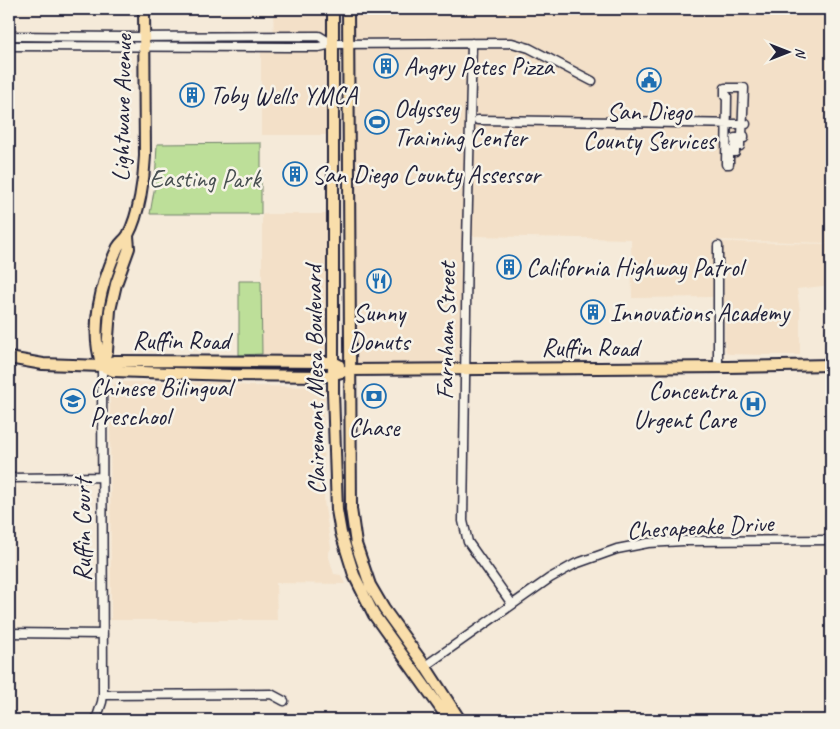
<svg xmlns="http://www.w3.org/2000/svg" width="840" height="729" viewBox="0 0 840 729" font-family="Caveat,sans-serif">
<rect width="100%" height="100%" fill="#f5ead9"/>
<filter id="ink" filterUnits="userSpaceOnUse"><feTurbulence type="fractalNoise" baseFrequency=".02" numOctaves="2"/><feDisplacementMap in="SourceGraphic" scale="10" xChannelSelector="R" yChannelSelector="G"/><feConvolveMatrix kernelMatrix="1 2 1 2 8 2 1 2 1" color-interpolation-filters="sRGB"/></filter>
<g filter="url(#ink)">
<!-- built -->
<path fill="#f3e0c8" d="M273 9H331V40L274 39Z
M349 9H813L831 26V243L713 240V297L632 298 631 239 470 236 464 365H351Z
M331 47 332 135H261V49Z
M262 214H328V352L325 356H262Z
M723 242 831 244V285L797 289 800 311V355H763L729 354 727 353 725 349Z
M119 382H219L249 386 324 387 326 391 323 406 324 501 331 548 328 554 334 574 341 575 345 584 276 583 277 620H111L110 392 113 385Z"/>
<!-- green -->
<path fill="#bddf99" stroke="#70806a" d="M261 143V214H150L155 185 157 144Z
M239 281H261L262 354 239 355Z"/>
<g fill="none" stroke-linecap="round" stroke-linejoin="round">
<!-- minor casing -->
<g stroke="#22223b" stroke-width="11">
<path id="minor" d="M9 36 126 37 319 36 332 44
M472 43 467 241 463 521 468 542 512 604
M9 46 290 47H319L332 44 512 43 529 48 592 81
M725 88H744L742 136H744V138H735V141H740V146H735V152L729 151V164H726L727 96H725Z
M478 120 746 124
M718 246V367
M9 478 102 477
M9 633 103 634
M425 666 550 578 575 564 617 549 648 543 683 541 831 540
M103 695 271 694 284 701
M96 720 102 702 103 695 102 366"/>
</g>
<!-- major casing -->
<g stroke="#22223b" stroke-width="14">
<path id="major" d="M333 9V392L337 510 341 533 354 575 374 615 449 720
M348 9 351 509 356 544 370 585 384 609 425 666 460 720
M9 358 43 364 102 366 113 371 231 375 327 376 349 370 727 367 831 365
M102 366C89 328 101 283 118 247 121 242 125 240 128 235 139 215 144 179 145 156L144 9
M102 366 114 361 333 362 339 365
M102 366 107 351 110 310 116 284 129 248 128 236"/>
</g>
<!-- minor -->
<use href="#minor" stroke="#f7f3e8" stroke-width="8"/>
<!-- major -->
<use href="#major" stroke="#f9deab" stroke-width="10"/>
</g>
</g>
<!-- icons -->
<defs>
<g id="building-ring" transform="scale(1.25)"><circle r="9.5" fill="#f7f3e8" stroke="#1f6fb2" stroke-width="1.5"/><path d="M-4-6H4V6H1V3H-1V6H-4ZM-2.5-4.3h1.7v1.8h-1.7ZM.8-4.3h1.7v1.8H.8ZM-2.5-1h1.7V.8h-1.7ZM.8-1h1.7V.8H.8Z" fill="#1f6fb2"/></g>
<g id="civic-ring" transform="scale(1.25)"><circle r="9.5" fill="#f7f3e8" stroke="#1f6fb2" stroke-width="1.5"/><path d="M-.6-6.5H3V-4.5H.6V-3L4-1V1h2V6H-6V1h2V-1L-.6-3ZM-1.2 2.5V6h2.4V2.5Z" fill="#1f6fb2"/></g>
<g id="stadium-ring" transform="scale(1.25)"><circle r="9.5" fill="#f7f3e8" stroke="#1f6fb2" stroke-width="1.5"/><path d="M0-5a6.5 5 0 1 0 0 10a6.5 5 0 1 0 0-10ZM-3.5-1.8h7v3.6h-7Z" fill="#1f6fb2"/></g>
<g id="restaurant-ring" transform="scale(1.25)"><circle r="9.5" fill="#f7f3e8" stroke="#1f6fb2" stroke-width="1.5"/><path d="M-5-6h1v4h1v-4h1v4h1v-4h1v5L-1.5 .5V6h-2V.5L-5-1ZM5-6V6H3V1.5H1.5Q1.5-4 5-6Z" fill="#1f6fb2"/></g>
<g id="bank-ring" transform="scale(1.25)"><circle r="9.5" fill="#f7f3e8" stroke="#1f6fb2" stroke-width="1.5"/><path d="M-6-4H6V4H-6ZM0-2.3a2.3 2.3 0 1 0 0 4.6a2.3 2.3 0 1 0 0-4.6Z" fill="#1f6fb2"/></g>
<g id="school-ring" transform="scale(1.25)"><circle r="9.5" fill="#f7f3e8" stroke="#1f6fb2" stroke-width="1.5"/><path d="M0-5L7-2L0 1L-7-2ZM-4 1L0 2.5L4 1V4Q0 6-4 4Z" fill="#1f6fb2"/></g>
<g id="hospital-ring" transform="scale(1.25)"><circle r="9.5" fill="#f7f3e8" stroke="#1f6fb2" stroke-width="1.5"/><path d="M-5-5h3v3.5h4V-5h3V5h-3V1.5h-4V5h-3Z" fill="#1f6fb2"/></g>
</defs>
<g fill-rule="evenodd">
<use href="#building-ring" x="386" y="66"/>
<use href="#civic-ring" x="649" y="80"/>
<use href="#building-ring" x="192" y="95"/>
<use href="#stadium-ring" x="377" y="122"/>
<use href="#building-ring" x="295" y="174"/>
<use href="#building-ring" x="509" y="267"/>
<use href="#restaurant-ring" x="379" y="281"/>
<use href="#building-ring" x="593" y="312"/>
<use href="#bank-ring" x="374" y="396"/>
<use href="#school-ring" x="73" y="401"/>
<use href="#hospital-ring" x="753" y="404"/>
</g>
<g text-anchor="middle" stroke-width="5" stroke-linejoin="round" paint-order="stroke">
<!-- poi labels -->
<g font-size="25" fill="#22223b" stroke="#f7f3e8" text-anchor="start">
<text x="404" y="75">Angry Petes Pizza</text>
<text x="210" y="104">Toby Wells YMCA</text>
<text x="394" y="117">Odyssey<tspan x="394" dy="29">Training Center</tspan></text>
<text x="649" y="120" text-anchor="middle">San Diego<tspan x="649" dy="29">County Services</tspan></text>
<text x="312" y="183">San Diego County Assessor</text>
<text x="526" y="276">California Highway Patrol</text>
<text x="379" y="321" text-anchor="middle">Sunny<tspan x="379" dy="29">Donuts</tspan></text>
<text x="610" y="321">Innovations Academy</text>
<text x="90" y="396">Chinese Bilingual<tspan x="90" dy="29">Preschool</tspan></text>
<text x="736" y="399" text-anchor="end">Concentra<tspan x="736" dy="29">Urgent Care</tspan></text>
<text x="374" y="436" text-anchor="middle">Chase</text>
</g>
<!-- street labels -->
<g font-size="25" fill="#22223b" stroke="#f7f3e8">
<text transform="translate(121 108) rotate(-89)" y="9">Lightwave Avenue</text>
<text transform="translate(445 331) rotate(-89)" y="9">Farnham Street</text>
<text x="181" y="349">Ruffin Road</text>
<text x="590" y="356">Ruffin Road</text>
<text transform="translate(314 380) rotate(-91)" y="9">Clairemont Mesa Boulevard</text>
<text transform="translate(700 526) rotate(-3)" y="9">Chesapeake Drive</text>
<text transform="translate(82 530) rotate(-90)" y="9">Ruffin Court</text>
</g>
<!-- park labels -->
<g font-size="25" fill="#495152" stroke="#f7f3e8">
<text x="205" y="187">Easting Park</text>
</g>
</g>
<!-- margin -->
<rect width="840" height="729" fill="none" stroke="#f7f3e8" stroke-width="30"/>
<rect x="15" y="15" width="810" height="699" fill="none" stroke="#22223b" stroke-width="2" filter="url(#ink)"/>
<!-- north arrow -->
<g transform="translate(788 52) rotate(90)" stroke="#f7f3e8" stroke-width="4" paint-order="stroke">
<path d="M0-4L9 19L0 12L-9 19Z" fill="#22223b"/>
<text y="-8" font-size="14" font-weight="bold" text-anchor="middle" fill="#22223b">N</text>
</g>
</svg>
